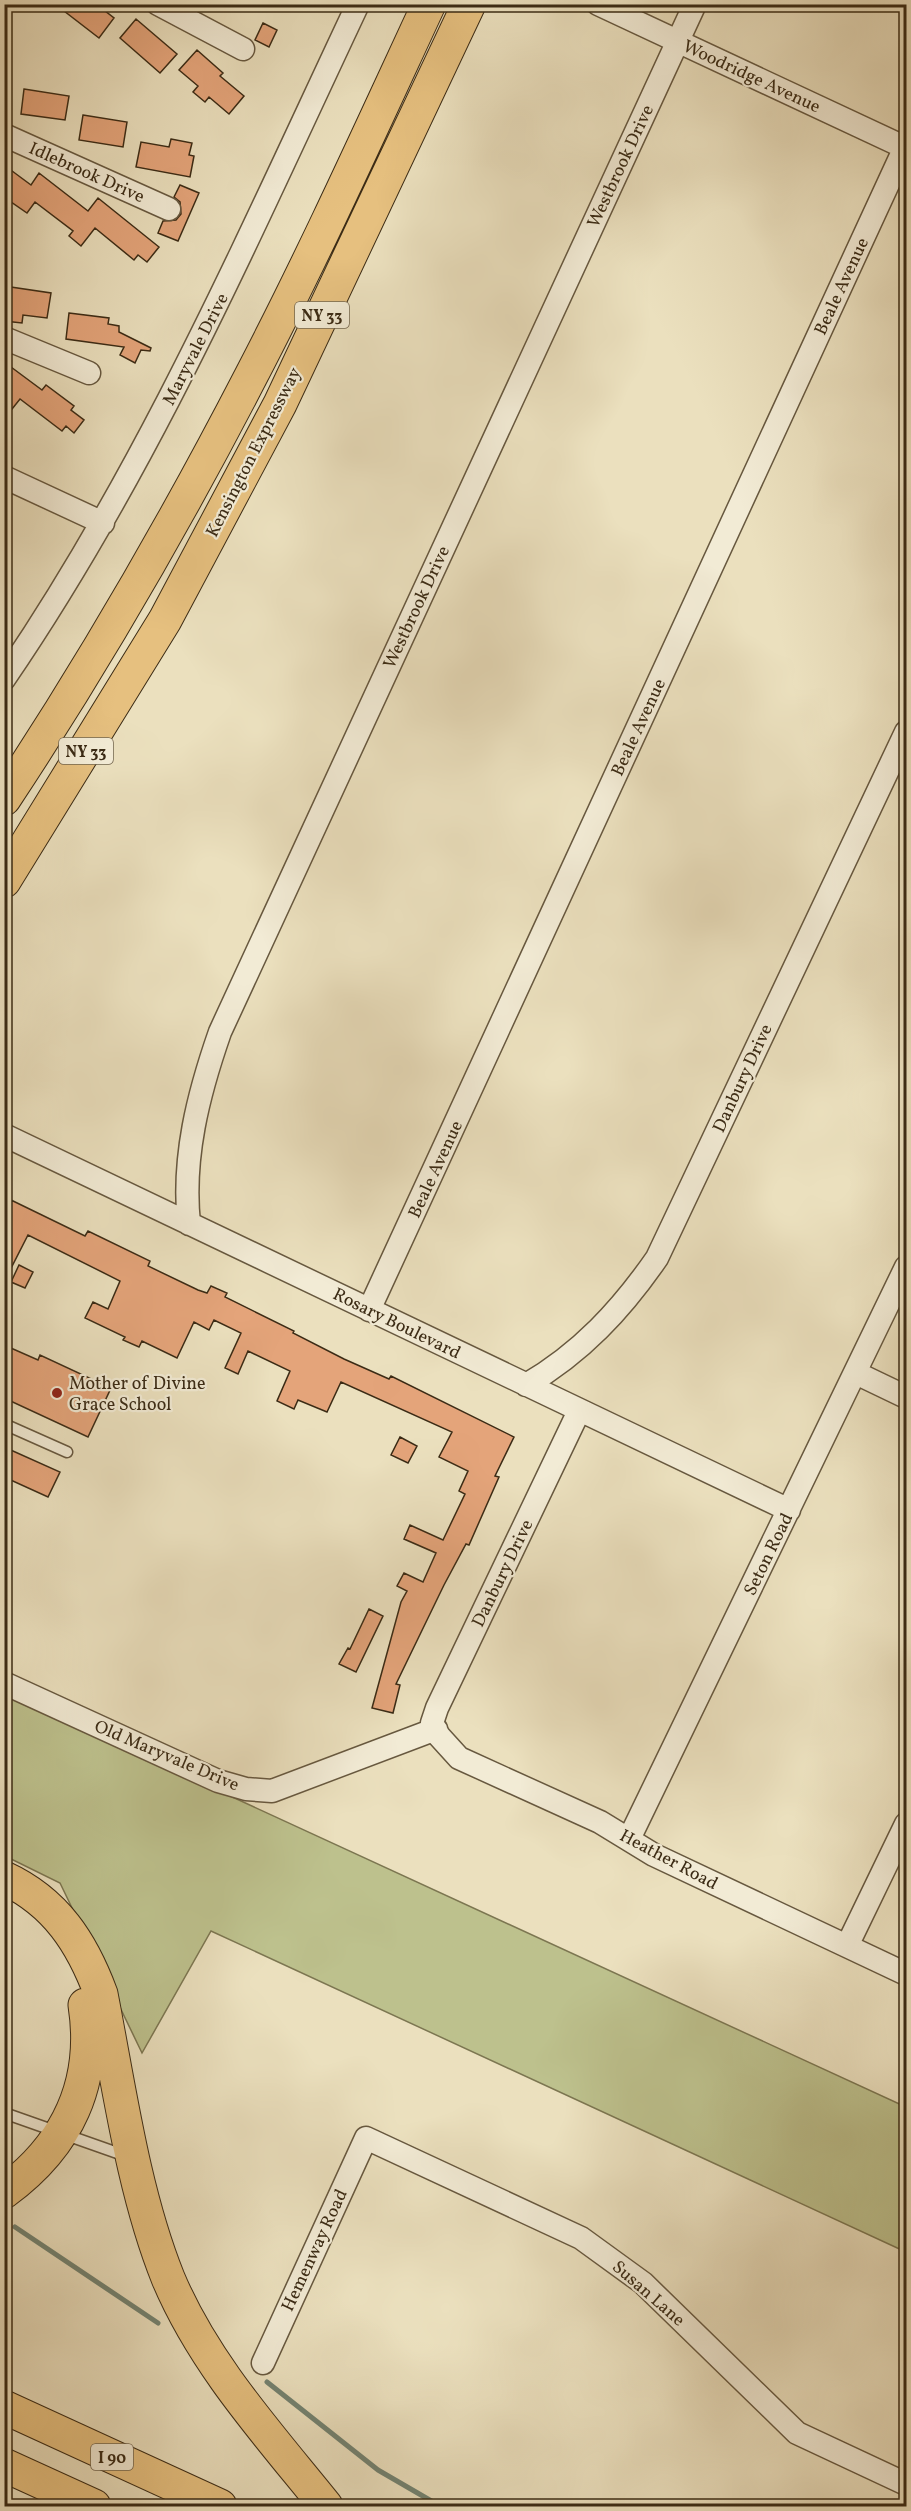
<svg xmlns="http://www.w3.org/2000/svg" width="911" height="2511" viewBox="0 0 911 2511" font-family="Vollkorn,serif">
<rect width="100%" height="100%" fill="#ebe0be"/>
<filter id="stains"><feTurbulence type="fractalNoise" baseFrequency=".00333" numOctaves="4"/><feColorMatrix values="0 0 0 0 .2 0 0 0 0 .09 0 0 0 0 .02 0 0 0 .5 -.17"/></filter>
<radialGradient id="worn" r=".72"><stop offset=".6" stop-color="#630" stop-opacity="0"/><stop offset="1" stop-color="#630" stop-opacity=".3"/></radialGradient>
<!-- green -->
<path fill="#bdc18d" stroke="#7c7651" stroke-width="1.5" d="M4 1692 906 2107V2252L211 1931 142 2053 60 1883 5 1856Z"/>
<g fill="none" stroke-linecap="round" stroke-linejoin="round">
<!-- stream -->
<path stroke="#738372" stroke-width="5" d="M15 2227 158 2323
M267 2382 378 2470 440 2506"/>
</g>
<!-- building -->
<path fill="#e4a47a" stroke="#3b2b15" stroke-width="1.5" d="M55 4H96L114 18 99 38Z
M136 19 177 54 160 73 120 38Z
M263 23 277 30 269 47 255 40Z
M197 50 223 73 220 76 244 96 229 114 209 97 205 102 193 92 198 86 179 70Z
M24 89 69 96 65 120 21 114Z
M83 115 127 122 123 147 79 140Z
M171 139 192 143 189 155 194 156 190 177 136 167 141 142 169 147Z
M4 165 31 185 39 173 88 211 98 198 159 247 147 262 138 255 134 260 95 228 81 246 69 236 73 231 35 202 27 213 4 197Z
M180 185 199 193 178 241 158 233 163 221 176 220 181 214 180 202 174 197Z
M4 286 51 293 47 318 23 315 22 323 4 321Z
M69 313 109 318 108 324 119 326V332L151 348 150 351 141 350 135 363 120 355 124 347 66 339Z
M11 367 42 390 46 385 74 406 71 410 84 420 74 433 66 426 62 431 20 399 4 419V375Z
M11 1200 85 1236 88 1231 150 1261 148 1266 198 1290 207 1293 211 1286 227 1293 225 1297 294 1331 293 1333 344 1359 389 1379 391 1376 514 1437 495 1476 499 1477 469 1545 466 1544 444 1585 396 1684 400 1685 393 1713 372 1708 401 1602 407 1591 397 1586 404 1573 423 1582 436 1553 404 1539 410 1525 443 1540 465 1494 459 1491 468 1471 439 1457 452 1432 341 1382 327 1412 298 1400 294 1409 277 1401 290 1371 248 1351 238 1374 225 1368 241 1333 214 1320 209 1330 194 1322 177 1358 142 1341 139 1347 123 1340 125 1337 85 1318 93 1302 108 1309 120 1281 28 1235 4 1282V1214Z
M19 1265 33 1272 25 1288 11 1282Z
M4 1345 38 1360 40 1355 111 1388 88 1437 4 1398Z
M400 1437 417 1446 408 1463 391 1455Z
M4 1447 60 1472 48 1497 4 1477Z
M369 1609 383 1616 356 1672 339 1664 348 1648 350 1649Z"/>
<g fill="none" stroke-linecap="round" stroke-linejoin="round">
<!-- service casing -->
<g stroke="#67583f" stroke-width="13">
<path id="service" d="M4 1424 67 1452
M4 2113 126 2156"/>
</g>
<!-- minor casing -->
<g stroke="#67583f" stroke-width="25">
<path id="minor" d="M158 4 243 49
M598 4 906 148
M4 135 169 209
M4 338 89 373
M4 477 103 523
M4 679C149 467 249 235 358 4
M4 1135 789 1510
M189 1224C182 1158 198 1095 220 1032L695 4
M369 1310 906 145
M856 1373 906 1397
M526 1385C581 1353 621 1310 657 1258L906 732
M579 1411 437 1708 432 1723 439 1736 459 1758 600 1822 654 1855 906 1974
M4 1683 218 1781 246 1789 272 1791 436 1729
M629 1839 906 1267
M847 1946 906 1824
M263 2363 366 2138 581 2238 643 2283 797 2433 906 2484"/>
</g>
<!-- motorway casing -->
<g stroke="#3b2b15" stroke-width="35">
<path id="motorway" d="M4 799C94 663 176 521 251 376 314 255 371 129 429 4
M4 881 165 620 280 404 469 4
M4 1878C56 1902 82 1943 101 1994 119 2086 133 2191 168 2278 204 2364 269 2435 326 2506
M4 2192C68 2145 97 2083 85 2005
M4 2407 220 2506
M4 2465 94 2506"/>
</g>
<!-- service -->
<use href="#service" stroke="#f2ebd5" stroke-width="10"/>
<!-- minor -->
<use href="#minor" stroke="#f2ebd5" stroke-width="22"/>
<!-- motorway -->
<use href="#motorway" stroke="#e6c07f" stroke-width="33"/>
</g>
<!-- markers -->
<circle fill="#8f2418" stroke="#f2ebd5" stroke-width="2" cx="57" cy="1393" r="6"/>
<g text-anchor="middle" stroke-width="4.5" stroke-linejoin="round" paint-order="stroke">
<!-- shield labels -->
<g fill="#f2ebd5" stroke="#72654f" stroke-width="1.5">
<rect x="295" y="302" width="54" height="26" rx="4.5"/>
<rect x="59" y="738" width="54" height="26" rx="4.5"/>
<rect x="91" y="2444" width="42" height="26" rx="4.5"/>
</g>
<g font-size="16" font-weight="bold" fill="#3b2b15">
<text x="322" y="321">NY 33</text>
<text x="86" y="757">NY 33</text>
<text x="112" y="2463">I 90</text>
</g>
<!-- street labels -->
<g font-size="18" fill="#3b2b15" stroke="#f2ebd5">
<text transform="translate(752 76) rotate(25)" y="6">Woodridge Avenue</text>
<text transform="translate(620 166) rotate(-65)" y="6">Westbrook Drive</text>
<text transform="translate(87 172) rotate(24)" y="6">Idlebrook Drive</text>
<text transform="translate(841 286) rotate(-65)" y="6">Beale Avenue</text>
<text transform="translate(195 349) rotate(-63)" y="6">Maryvale Drive</text>
<text transform="translate(253 452) rotate(-63)" y="6">Kensington Expressway</text>
<text transform="translate(416 607) rotate(-65)" y="6">Westbrook Drive</text>
<text transform="translate(638 727) rotate(-65)" y="6">Beale Avenue</text>
<text transform="translate(742 1078) rotate(-65)" y="6">Danbury Drive</text>
<text transform="translate(435 1169) rotate(-65)" y="6">Beale Avenue</text>
<text transform="translate(397 1323) rotate(26)" y="6">Rosary Boulevard</text>
<text transform="translate(768 1554) rotate(-64)" y="6">Seton Road</text>
<text transform="translate(502 1573) rotate(-64)" y="6">Danbury Drive</text>
<text transform="translate(167 1755) rotate(23)" y="6">Old Maryvale Drive</text>
<text transform="translate(669 1859) rotate(28)" y="6">Heather Road</text>
<text transform="translate(314 2250) rotate(-65)" y="6">Hemenway Road</text>
<text transform="translate(649 2293) rotate(41)" y="6">Susan Lane</text>
</g>
<!-- poi labels -->
<g font-size="18" fill="#3b2b15" stroke="#f2ebd5" text-anchor="start">
<text x="69" y="1389">Mother of Divine<tspan x="69" dy="21">Grace School</tspan></text>
</g>
</g>
<!-- margin -->
<rect width="911" height="2511" fill="none" stroke="#ebe0be" stroke-width="24"/>
<rect x="6" y="6" width="899" height="2499" fill="none" stroke="#3b2b15" stroke-width="3"/>
<rect x="12" y="12" width="887" height="2487" fill="none" stroke="#3b2b15" stroke-width="1.5"/>
<rect width="100%" height="100%" filter="url(#stains)"/>
<rect width="100%" height="100%" fill="url(#worn)"/>
</svg>
